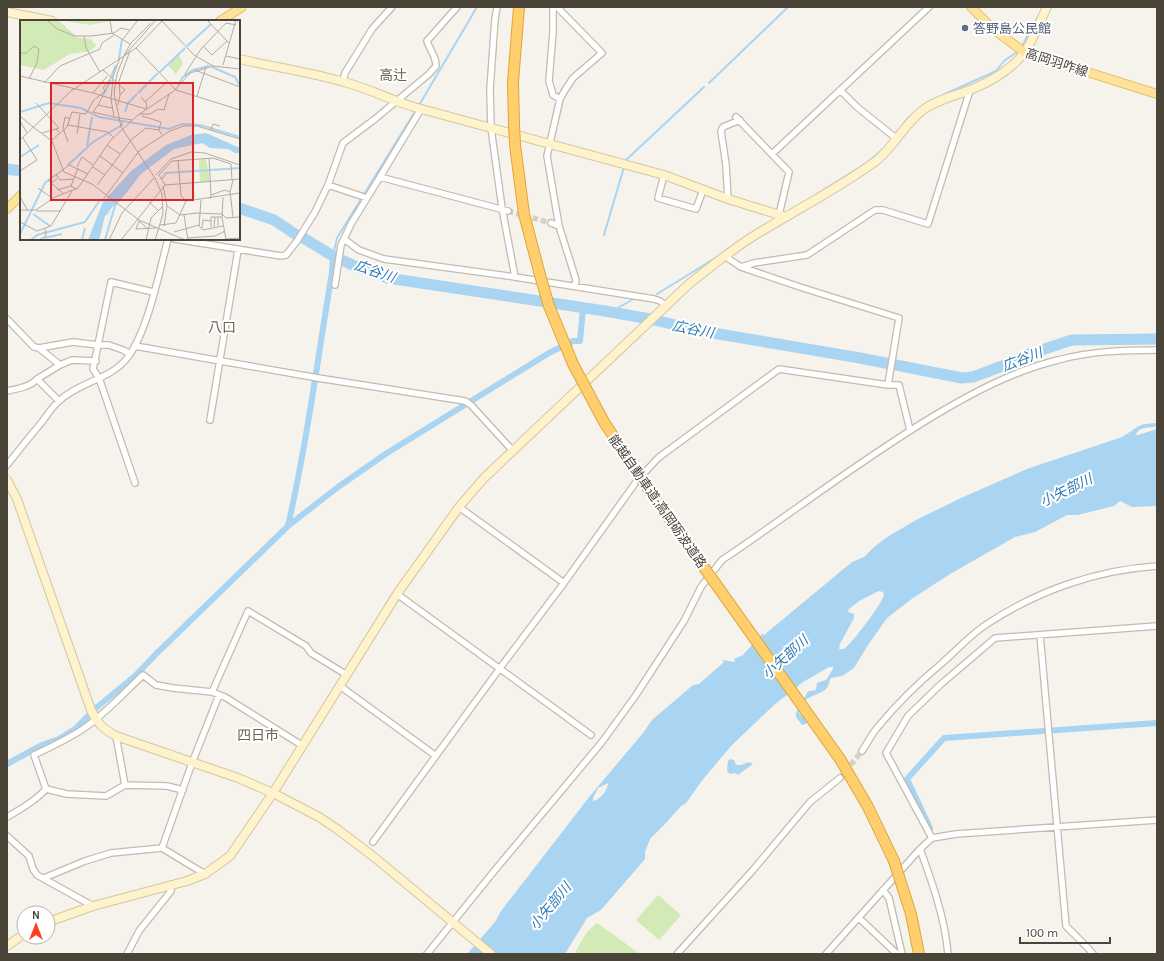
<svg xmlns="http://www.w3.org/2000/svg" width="1164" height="961" viewBox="0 0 1164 961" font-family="Karla,'Noto Sans JP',sans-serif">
<rect width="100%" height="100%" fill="#f6f3ec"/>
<!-- green -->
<path fill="#d2eab5" d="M658 895 681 915 659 940 636 920Z
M597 923 640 954H574L587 932Z"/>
<!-- water -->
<path fill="#a9d4f2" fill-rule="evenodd" d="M1157 423V426C1148 429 1140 425 1136 435H1138L1157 429V506L1132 507 1120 501 1114 506 1078 515H1067L1035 532 1015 537 950 574 913 598 887 618 868 645 854 668 842 676 831 678C829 681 829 686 826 689 816 697 800 696 799 713L802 716 812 720 805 724 802 725 796 717V713L807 693 809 691 816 690 817 683 826 680 833 669V667H829L803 682 774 705 732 745 704 778 686 803 680 807 666 823 650 839 645 852V859L601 910 587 918 565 954H467L495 922 501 911 590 796 643 733 652 720 693 685 699 684 724 662 722 660 735 662 734 659 743 655 760 636 762 634 764 635 852 562 864 557 875 546 889 536 916 520 961 498 1027 469 1122 437 1139 426 1144 424ZM879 591 883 592 884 594C883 603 852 643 844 649H839L840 644 854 618V614L848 612 849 609 859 601ZM608 783C608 790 600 800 593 801V798L598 788Z
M730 759 734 760 736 765H741L749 762 753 764 738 775 735 773 730 774 727 771 728 761Z"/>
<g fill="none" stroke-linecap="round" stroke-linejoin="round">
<!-- stream -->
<path stroke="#a9d4f2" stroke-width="2" d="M1021 48 1039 15
M709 83 788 7
M943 95 996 71 1004 61 1018 51
M418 107 477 7
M901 127 907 119 919 109
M868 162 882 150
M626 163V160L704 87
M814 196 865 164
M604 235 624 167
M333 256 337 238 416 110
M657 294 717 257
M611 312 635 298"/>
<!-- canal -->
<path stroke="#a9d4f2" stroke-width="6" d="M288 526C307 442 318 357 332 272L333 256
M7 764 42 745 59 739 75 729 96 708 135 676 156 654 288 526 338 487 387 453 549 353 573 341H580L583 308
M930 828 907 779 944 738 1157 723"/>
<!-- river -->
<path stroke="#a9d4f2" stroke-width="11" d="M7 169 21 171
M239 208 274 220 295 234 305 239 333 256 357 267 388 278 605 311 650 319 701 331 860 358 962 378 973 377 1005 365 1029 354 1072 340 1157 339"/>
<!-- street-tunnel -->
<path stroke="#d4d0c8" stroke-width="5.5" stroke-dasharray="5.5 3" stroke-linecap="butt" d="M508 211 551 223
M840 778 862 751"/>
<!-- street casing -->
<g stroke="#c2bbae" stroke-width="8">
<path id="street" d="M497 7 495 19 490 89 491 128 502 208 515 277 654 299 660 301 666 306
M553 7V32L549 81 553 95 560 99
M557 7 602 53 573 78 565 90 560 99 547 156 559 226 576 280 575 286
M343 81 345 73 372 29 392 7
M840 90 857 107 897 139
M421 109 380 177 508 211
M736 117 789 172 779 215
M772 154 929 7
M664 175 658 198 696 209 703 190
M380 177 351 224 344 239 359 250 384 259 515 277
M328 185 367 198
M728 199 726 165 721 131 723 127 740 120
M551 223 559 226
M175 239 281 256 286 255 297 241 315 212 328 185 343 143 375 119 429 74 436 66C436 55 430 51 427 41L457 7
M727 256 729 259 741 267 754 263 807 255 875 210H883L928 224 970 90
M741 267 803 288 899 318 888 385
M335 285 341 245 344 239
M7 319 34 347 39 348 60 365 37 379 59 401
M135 346 318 378 465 401 471 405 513 451
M39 348 73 342 98 345H109L123 350 130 354
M60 365 72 360 96 361
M7 391C17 389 30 387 37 379
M210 420 238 250
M7 465C19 450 30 436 42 422 47 415 52 407 59 401 79 382 112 379 128 357 148 330 159 273 168 239
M135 483 99 378 93 369 111 282 153 292
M459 507 564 583
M397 594 591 735
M1040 635 1066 926 1088 948 1093 954
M340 686 436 756
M212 692 248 611 306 646 311 653 347 675
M116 736 125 785
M862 751C867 744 871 735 877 728 896 705 918 683 941 664 956 651 970 635 987 624 1037 591 1096 570 1157 566
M183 790 167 786 125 785 106 796 67 794 46 789 34 755C51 747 68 739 83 729 105 714 124 693 143 675L156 685 173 688 212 692 225 697 303 746
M7 817C21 809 35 801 46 789
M7 836 29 856 33 869 37 875 93 906
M932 838 886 753 908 716 940 685 995 638 1157 626
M373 842 500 668 564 583 636 482 658 458 779 369 888 385H899L910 430
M162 848 192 763 219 695
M920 849C932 882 945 918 948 954
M44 878 85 861 111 853 162 848 205 874
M883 890 889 898 902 954
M859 918 897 954
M127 954 139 931 171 891 170 886
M427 954 495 870 602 742 636 695 684 621 701 587 722 560C792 513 859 461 932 417 972 393 1013 371 1058 360 1091 351 1124 350 1157 350
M677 954 753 870 810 802 840 778
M826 954 920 849 932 838 956 834 1157 820"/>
</g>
<!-- secondary casing -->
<g stroke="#d6c79b" stroke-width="10">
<path id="secondary" d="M7 12 52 21
M239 59C274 67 310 72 344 82 368 88 390 100 414 107L664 175 728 199 786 217
M7 480 17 499 91 710C98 724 103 729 116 736L238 778 273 793 319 817 337 829 374 857 491 954
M48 922 93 906 187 881 205 874 230 856 273 793 397 594 459 507 484 478 689 284C709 268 730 251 752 237 792 212 838 189 876 161 895 146 904 124 923 110 936 100 954 96 970 90 990 82 1010 71 1024 53 1033 41 1040 21 1047 7
M7 946 24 934"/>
</g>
<!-- primary casing -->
<g stroke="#e6c16a" stroke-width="10">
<path id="primary" d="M971 7 993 29 1024 52 1157 94
M220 21 242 7
M7 209 21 195"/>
</g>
<!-- highway casing -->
<g stroke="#e0a43c" stroke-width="12">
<path id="highway" d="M514 124 513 82 519 7
M515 145 524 214 540 275
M840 759 868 807 894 861"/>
</g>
<!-- street -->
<use href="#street" stroke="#fff" stroke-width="5.5"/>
<!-- secondary -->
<use href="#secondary" stroke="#fff3cd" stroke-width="8"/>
<!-- primary -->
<use href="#primary" stroke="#ffe39c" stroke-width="8"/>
<!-- highway -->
<use href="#highway" stroke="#ffcf6e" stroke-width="10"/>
<!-- highway-bridge casing -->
<g stroke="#e0a43c" stroke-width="12" stroke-linecap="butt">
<path id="highway-bridge" d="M514 124 515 145
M540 275 549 306 573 364 604 422 644 483 840 759
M894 861 911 914 919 954"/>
</g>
<!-- highway-bridge -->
<use href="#highway-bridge" stroke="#ffcf6e" stroke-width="10"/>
</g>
<!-- markers -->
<circle fill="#5c6f8a" stroke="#fff" stroke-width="1.5" cx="965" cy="28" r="4"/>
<g text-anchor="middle" stroke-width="4" stroke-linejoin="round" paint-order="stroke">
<!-- service labels -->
<g font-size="13" fill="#4e5e75" stroke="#fff" text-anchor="start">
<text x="973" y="33">答野島公民館</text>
</g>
<!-- street labels -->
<g font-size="13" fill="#4b4439" stroke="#fff">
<text transform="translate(1057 62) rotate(18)" y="5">高岡羽咋線</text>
<text transform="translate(658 501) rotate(55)" y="5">能越自動車道;高岡砺波道路</text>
</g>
<!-- neighbourhood labels -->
<g font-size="14" fill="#6e6250" stroke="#fff">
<text x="393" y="80">高辻</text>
<text x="222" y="332">八口</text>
<text x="258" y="740">四日市</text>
</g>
<!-- water labels -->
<g font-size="14" font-style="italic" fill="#2e7ab2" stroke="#fff">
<text transform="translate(375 271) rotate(19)" y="5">広谷川</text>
<text transform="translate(693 329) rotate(11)" y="5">広谷川</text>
<text transform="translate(1022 359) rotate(-21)" y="5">広谷川</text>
<text transform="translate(1066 490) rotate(-26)" y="5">小矢部川</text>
<text transform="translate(785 657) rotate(-42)" y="5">小矢部川</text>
<text transform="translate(550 906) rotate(-50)" y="5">小矢部川</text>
</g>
</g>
<!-- overview -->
<g transform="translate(20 20)">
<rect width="220" height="220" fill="#f6f3ec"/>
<path d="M0 0H38L58 18 71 19 76 26 70 31 50 34 24 50 0 45ZM40 0H96L70 5ZM159 35 163 44 156 54 148 45ZM186 139 190 161 180 162 179 140Z" fill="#d2eab5"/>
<path d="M186 113 220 128V133H215L220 136 208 129 190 128 182 123 154 129 121 154 96 186 94 185 87 193 92 190 85 196 79 220H68L83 182 111 151 146 125 171 115Z" fill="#a9d4f2"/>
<path fill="none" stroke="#a9d4f2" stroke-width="2" d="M167 26 191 4M99 39 102 19M192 47 215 57 220 66M140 52 165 28M91 57 96 45M158 65 163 57 173 50 189 46M118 73 138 53M83 75 91 60M0 92 29 83 61 88 79 97 149 109 162 104 180 105 220 117M105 92 108 83 117 74M67 126 72 97M0 137 19 125M48 145 73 122 102 105V101M142 159 146 153 220 148M13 194 30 206M0 214 25 163 37 154M24 218 42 214M11 220 17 215 65 202 80 180 83 181M62 220 65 208M85 220 96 182"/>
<path fill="none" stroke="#b2ada4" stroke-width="1" d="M27 0 37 9 55 16H71L94 13 101 8 109 10M90 0 92 13 110 24M187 0 209 23M142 1 174 35 193 46M64 16 66 28 80 52M103 19 118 0M184 27 192 35 207 21M116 28 156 70 220 90M0 33H6L14 26 19 29 17 43 9 59M104 35 111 23 131 3M206 36 220 39M203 45 216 0M83 50 105 70 100 75 98 85M175 50 220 67M0 56 73 73 126 89M166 56 165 54 181 29 206 3 216 5M92 59 100 38M93 59 91 79 94 97 112 100M24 63 40 46 80 29 82 23 94 15M73 73 87 56M100 75 99 61 110 31M83 76 78 85 92 88M177 76 186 47M121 77 127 84 126 89M125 82 147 62M16 83 39 108 36 109 39 112M78 85 73 92 94 97M120 94H130L138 89 144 90 149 74M0 96 13 107M122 96 141 102 139 110 142 115M0 101 7 113M48 105 88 112 94 118M13 107 32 121 44 152 72 164 119 200 165 220M191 110 193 104 200 106M22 113 36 109M57 114 60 94M0 120 51 71 116 28 143 0M32 120 47 107 52 92 66 94 73 81 85 71 83 68 91 58M48 122 43 108 45 97 50 99M87 125 100 134M80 136 103 153M189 138 191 175M158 140 161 176 166 181M57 147 62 137 73 145M73 147 85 155M0 151 17 140 3 118M136 155 151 139 171 132 185 133 220 145M28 159 31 163 37 159M54 159 40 160 36 155 49 145 68 154M213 160 210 172 213 197M31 163 43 173M77 165 112 119 126 108 139 110M145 165 139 155 152 141 193 138 211 144 212 160M51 166 58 148M143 166 147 186 144 206M18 168 32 178M37 170 51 166 56 169M0 177 8 191M203 177 202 197 206 220M190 179 191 175 205 170 210 172M181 180 179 206 183 210 203 206M82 181 119 131 150 111 164 106H177L220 119M166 181 220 173M129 182 138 190M147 186 160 195 177 193 202 194 206 198 220 197M0 190H16L35 177 58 168 90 121 118 95 154 71 170 53 193 46 220 49M16 191H41M164 195 168 220M119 201 116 209 136 208M119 201 128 209M0 202 17 211 31 206 52 171M140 205 156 203 166 181M198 206V197H202M191 207V197H195M194 207 195 197H198M182 208 183 200 191 201M154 212 179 205M168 218 195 216 205 211M206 219 220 218M19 220 26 216 25 209M89 220 102 193 134 158M101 220 145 165 220 159M126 220 131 198 142 187M135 220 143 194 142 174 135 158 101 107 94 73 97 54 104 36 136 0"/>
<path fill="#d62828" fill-opacity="0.15" stroke="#d62828" stroke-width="2" d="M31 63H173V180H31Z"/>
<rect width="220" height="220" fill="none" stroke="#4b4439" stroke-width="2"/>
</g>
<!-- border -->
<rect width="1164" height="961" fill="none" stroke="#4b4439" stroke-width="16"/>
<!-- north arrow -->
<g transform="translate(36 925)"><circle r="19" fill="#ffffff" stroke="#b7b4b0"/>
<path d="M0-3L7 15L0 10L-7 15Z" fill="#fc3f1d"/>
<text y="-6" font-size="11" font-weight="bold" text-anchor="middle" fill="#4b4439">N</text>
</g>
<!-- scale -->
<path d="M1020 937v6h90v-6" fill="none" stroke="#4b4439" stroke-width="2"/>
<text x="1026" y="937" font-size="12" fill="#4b4439" stroke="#ffffff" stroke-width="3" paint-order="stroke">100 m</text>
</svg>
